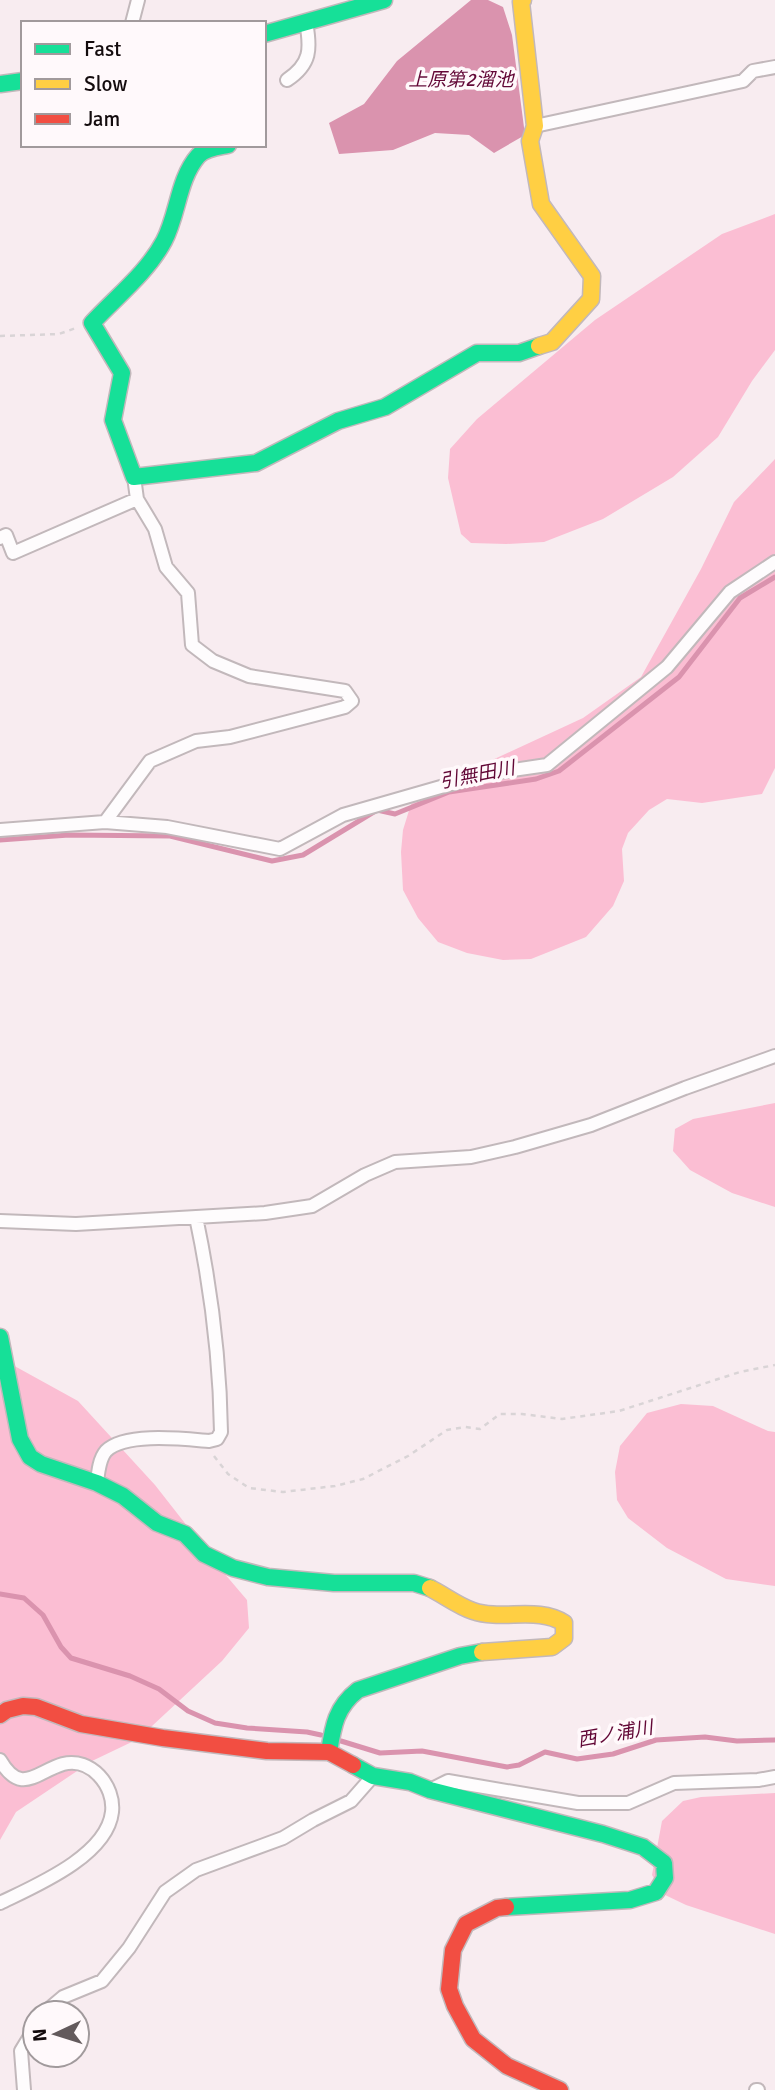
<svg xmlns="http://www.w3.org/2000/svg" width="775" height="2090" viewBox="0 0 775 2090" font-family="Signika,'Noto Sans JP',sans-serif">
<rect width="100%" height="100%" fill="#f8ecf0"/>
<!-- green -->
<path fill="#fbbed3" d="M775 214V350L752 381 718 437 673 477 603 519 544 542 506 544 471 543 461 534 448 478 450 449 477 419 595 320 722 234Z
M775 459V768L762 794 702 803 667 799 649 810 628 833 622 849 624 881 613 906 586 937 531 959 503 960 467 953 438 942 418 918 403 890 401 852 403 830 411 804 488 762 583 718 641 677 701 569 734 502Z
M775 1103V1207L732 1193 690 1170 673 1151 675 1129 693 1119Z
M0 1358 78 1401 155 1485 224 1573 247 1600 249 1628 222 1661 138 1739 92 1761 16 1812 0 1840Z
M681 1404 713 1406 768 1431 775 1432V1586L726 1579 667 1548 628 1518 617 1500 615 1472 620 1446 647 1413Z
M775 1793V1934L686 1905 663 1894 652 1875 662 1821 683 1801 701 1797Z"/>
<!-- water -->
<path fill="#da93ae" d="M471 0H488L503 7 512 35 525 135 494 153 469 135 435 133 393 150 339 154 329 123 364 104 397 61Z"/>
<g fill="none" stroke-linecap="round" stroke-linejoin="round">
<!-- stream -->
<path stroke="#da93ae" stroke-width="5" d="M0 840 69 835 170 836 272 861 303 855 377 810 395 814 449 792 536 779 559 771 679 677 740 598 775 577
M0 1594 24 1598 43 1615 61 1647 71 1658 130 1676 159 1689 188 1711 215 1723 247 1728 307 1732 321 1735
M341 1741 380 1753 422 1751 507 1767 519 1765 545 1752 577 1759 613 1754 656 1740 705 1737 737 1741 775 1740"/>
<!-- street casing -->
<g stroke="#c2b8bb" stroke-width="16">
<path id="street" d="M132 23 138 0
M287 80C311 64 311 49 306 22
M535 126 743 81 753 71 775 67
M0 538 6 535 13 553 137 499
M105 822 150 761 196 741 230 737 345 707 352 701 345 691 249 676 213 661 192 645 188 593 166 567 155 529 137 499 134 477
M0 830 105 822 167 827 280 849 343 815 486 774 547 765 667 667 730 592 775 562
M0 1221 76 1224 265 1213 312 1206 365 1175 395 1162 471 1157 515 1147 591 1125 685 1088 775 1056
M97 1483C98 1473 99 1459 106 1451 125 1432 184 1439 209 1441L217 1439 221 1432C220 1360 211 1288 196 1217
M0 1760C21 1796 36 1772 63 1764 91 1757 115 1786 112 1812 107 1856 35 1886 0 1903
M430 1790 448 1781 578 1803H628L674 1783 758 1780 775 1777
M44 2013 63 1997 102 1981 129 1948 165 1892 196 1870 283 1838 313 1820 351 1801 373 1776
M24 2090 21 2051 35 2028
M756 2090H758"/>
</g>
<!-- fast casing -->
<g stroke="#c2b8bb" stroke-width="19">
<path id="fast" d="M264 34 384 0
M0 84 23 81
M228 145C218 147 205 148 198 156 178 179 178 215 164 241 147 273 116 297 92 323L122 373 113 420 134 477 256 463 338 421 385 407 477 353H519L539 346
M0 1337 20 1439 30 1457 41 1464 97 1483 123 1496 157 1523 185 1534 204 1554 233 1568 268 1577 334 1583H414L430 1588
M329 1752C333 1726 336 1707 358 1690L460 1656 482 1652
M353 1765 373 1776 410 1782 430 1790 603 1834 643 1847 664 1863 665 1878 656 1892 630 1900 506 1907"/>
</g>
<!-- slow casing -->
<g stroke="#c2b8bb" stroke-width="19">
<path id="slow" d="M523 0 521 2 535 126 530 141 541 204 592 276 591 299 552 342 539 346
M430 1588C444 1595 458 1606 473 1611 502 1621 538 1606 564 1623V1638L552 1647 482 1652"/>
</g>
<!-- jam casing -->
<g stroke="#c2b8bb" stroke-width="19">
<path id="jam" d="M0 1715 7 1710 23 1706 36 1707 81 1724 163 1738 267 1751 329 1752 353 1765
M506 1907 497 1908 466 1924 453 1950 449 1989 455 2006 473 2039 507 2066 560 2090"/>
</g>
<!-- path -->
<path stroke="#d9d4d6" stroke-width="2.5" stroke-dasharray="5 5" stroke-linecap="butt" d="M0 336 59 334 76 328
M214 1456 228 1474 249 1488 283 1492 335 1486 363 1479 408 1456 447 1430 465 1427 480 1429 500 1414H522L562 1419 619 1411 740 1372 775 1365"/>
<!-- street -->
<use href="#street" stroke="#fefcfd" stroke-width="12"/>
<!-- fast -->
<use href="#fast" stroke="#16e098" stroke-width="16"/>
<!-- slow -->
<use href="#slow" stroke="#ffcf43" stroke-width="16"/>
<!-- jam -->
<use href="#jam" stroke="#f24e42" stroke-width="16"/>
</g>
<g text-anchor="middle" stroke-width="7" stroke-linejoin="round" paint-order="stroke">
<!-- water labels -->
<g font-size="19" font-style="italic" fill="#620736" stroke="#fff9fb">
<text x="461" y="86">上原第2溜池</text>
<text transform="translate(477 774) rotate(-11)" y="7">引無田川</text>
<text transform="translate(615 1733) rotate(-10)" y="7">西ノ浦川</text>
</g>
</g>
<!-- legend -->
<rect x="21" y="21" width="245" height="126" fill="#fff9fb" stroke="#a19a9c" stroke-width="2"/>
<rect x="35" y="44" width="35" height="10" fill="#16e098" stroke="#a19a9c" stroke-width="2"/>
<text x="84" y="56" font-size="21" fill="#130b0d">Fast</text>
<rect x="35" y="79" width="35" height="10" fill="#ffcf43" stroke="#a19a9c" stroke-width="2"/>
<text x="84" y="91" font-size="21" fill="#130b0d">Slow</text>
<rect x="35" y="114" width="35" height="10" fill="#f24e42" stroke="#a19a9c" stroke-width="2"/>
<text x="84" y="126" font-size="21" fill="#130b0d">Jam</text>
<!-- north arrow -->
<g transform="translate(56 2034) rotate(266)"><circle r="33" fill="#fff9fb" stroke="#a19a9c" stroke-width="2"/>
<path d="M0-5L12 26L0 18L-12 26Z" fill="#635a5c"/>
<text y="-10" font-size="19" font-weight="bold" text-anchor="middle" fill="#130b0d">N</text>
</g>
</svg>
